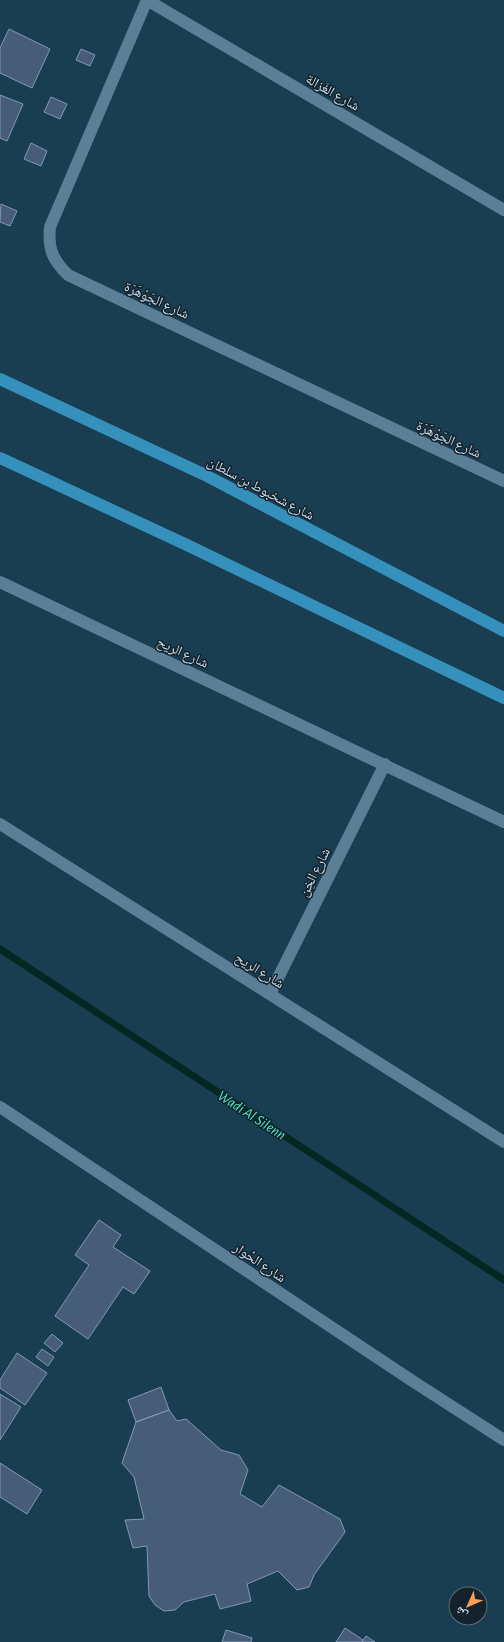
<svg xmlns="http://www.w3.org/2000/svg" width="504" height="1642" viewBox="0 0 504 1642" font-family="'Alegreya Sans','Noto Naskh Arabic',sans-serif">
<rect width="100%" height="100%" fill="#193d51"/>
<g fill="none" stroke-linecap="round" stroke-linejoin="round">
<!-- stream -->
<path stroke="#042821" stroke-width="7" d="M0 949 504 1280"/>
</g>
<!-- building -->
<path fill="#465c79" stroke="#8199b8" d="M9 29 50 49 32 88 0 73V48Z
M81 49 95 55 90 66 76 60Z
M0 95 23 104 7 141 0 138Z
M51 97 67 104 60 119 44 112Z
M31 143 47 151 41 166 24 159Z
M1 204 17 211 10 226 0 222Z
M99 1220 121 1235 113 1247 150 1271 134 1294 123 1287 88 1339 55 1316 89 1265 75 1255Z
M52 1334 63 1343 55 1352 44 1343Z
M42 1349 54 1357 48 1366 36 1357Z
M17 1353 47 1373 25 1405 0 1388V1380Z
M161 1387 169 1410 136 1422 128 1400Z
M0 1394 21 1407 0 1440Z
M169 1410 177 1421 186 1419 221 1450 239 1455 248 1470 240 1494 262 1507 279 1485 340 1519 345 1532 314 1575 309 1587 297 1590 278 1571 247 1584 251 1601 220 1609 215 1594 184 1602 175 1610 164 1611 155 1605 149 1596 147 1546 133 1548 125 1520 144 1519 134 1477 122 1463 136 1422Z
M0 1463 42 1490 27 1514 0 1497Z
M345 1628 363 1640 362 1642H336Z
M226 1630 252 1638 251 1642H222Z
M366 1636 375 1642H362Z"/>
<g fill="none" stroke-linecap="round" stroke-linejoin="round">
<!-- minor -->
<path stroke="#5b7f96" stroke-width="12" d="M147 0 50 227C48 249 52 259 68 275L504 481
M147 0 504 210
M0 582 504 822
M0 824 504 1142
M270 994 385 764
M0 1107 414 1382 504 1440"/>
<!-- major -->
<path stroke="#3590bc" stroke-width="12" d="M0 379 205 475 504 631
M0 458 187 545 504 698"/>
</g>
<g text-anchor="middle" stroke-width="3" stroke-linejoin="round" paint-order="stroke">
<!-- street labels -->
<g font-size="14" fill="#cbdeeb" stroke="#13222b">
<text transform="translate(333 92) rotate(30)" y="5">شارع الغَزالة</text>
<text transform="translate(157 300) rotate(25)" y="5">شارع الجَوْهَرَة</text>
<text transform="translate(449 439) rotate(25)" y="5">شارع الجَوْهَرَة</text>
<text transform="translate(261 488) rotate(28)" y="5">شارع شخبوط بن سلطان</text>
<text transform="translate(183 652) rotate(25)" y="5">شارع الريح</text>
<text transform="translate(314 872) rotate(-63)" y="5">شارع الخِن</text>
<text transform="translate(260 970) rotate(32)" y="5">شارع الريح</text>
<text transform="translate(260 1262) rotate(34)" y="5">شارع الحُوار</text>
</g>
<!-- water labels -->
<g font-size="15" font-style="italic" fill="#50eaca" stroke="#13222b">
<text transform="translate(252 1115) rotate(33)" y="5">Wadi Al Silenn</text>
</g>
</g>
<!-- north arrow -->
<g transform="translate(468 1606) rotate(225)"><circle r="19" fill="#13222b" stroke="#5d6d78"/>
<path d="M0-3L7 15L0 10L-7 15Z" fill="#fc9d54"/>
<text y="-6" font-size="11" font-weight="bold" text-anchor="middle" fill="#cbdeeb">ش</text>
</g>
</svg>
